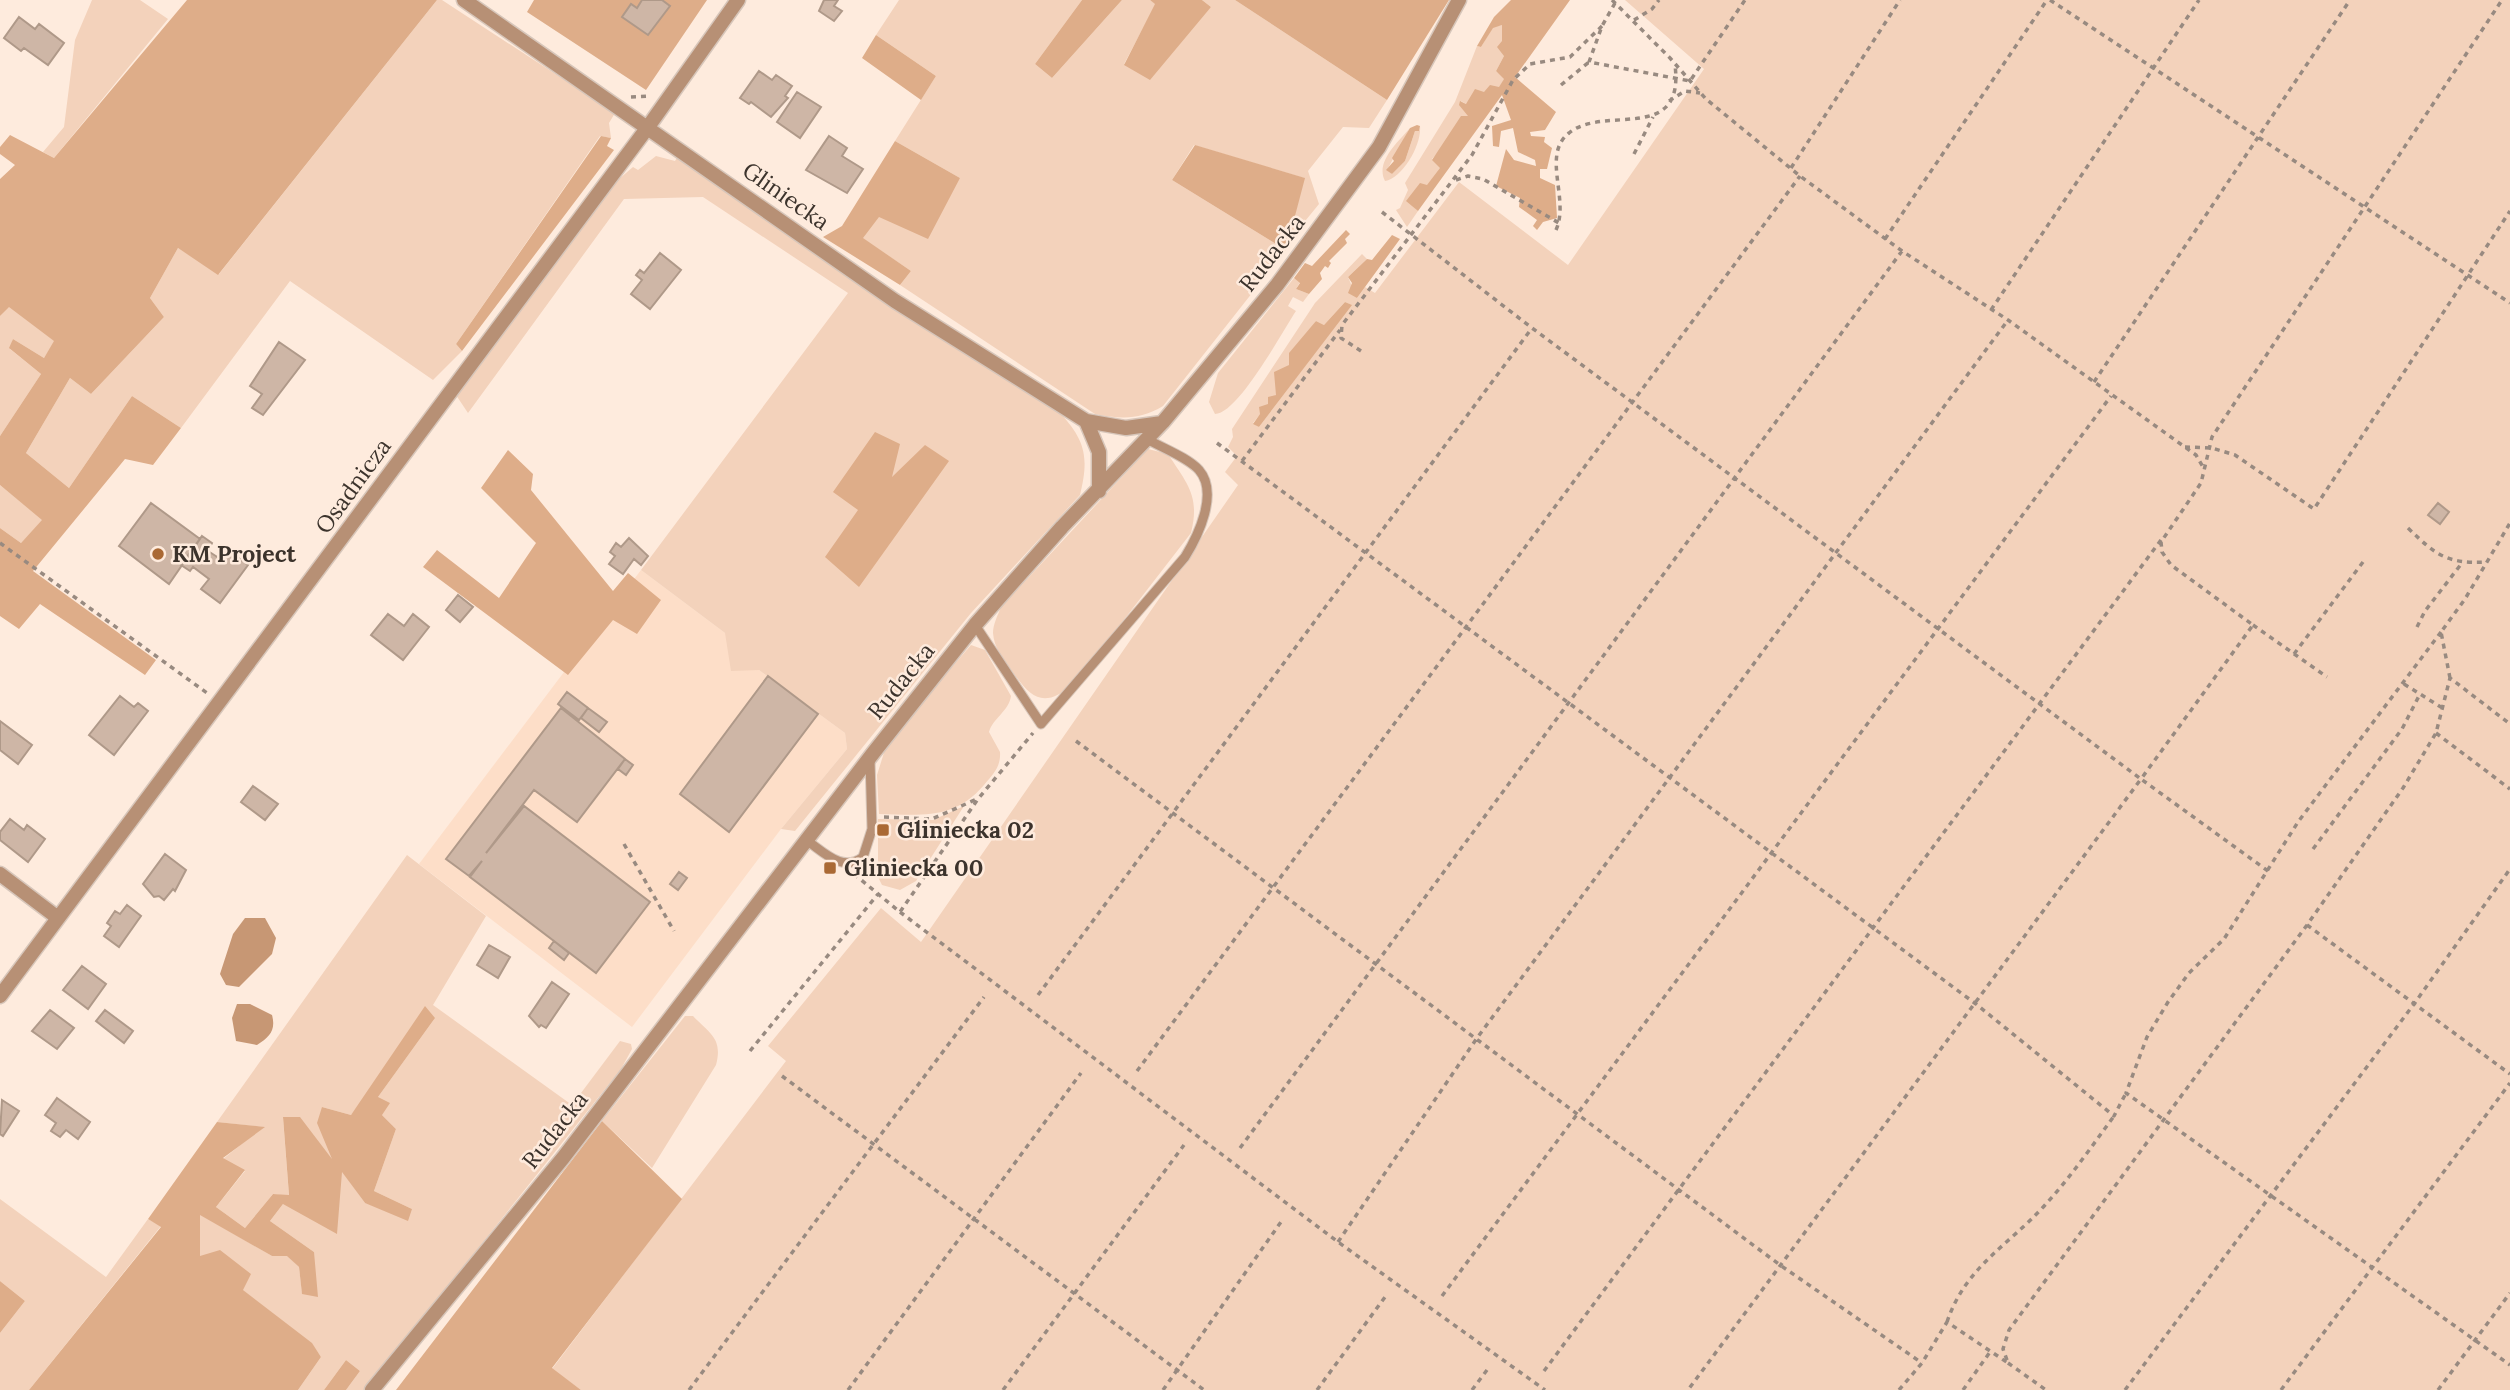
<svg xmlns="http://www.w3.org/2000/svg" width="2510" height="1390" viewBox="0 0 2510 1390" font-family="Lora,serif">
<rect width="100%" height="100%" fill="#feebdd"/>
<!-- built -->
<path fill="#fddec8" d="M641 570 725 633 759 670 845 733 847 749 781 829 632 1027 419 864Z"/>
<!-- green -->
<path fill="#f3d2bb" fill-rule="evenodd" d="M92 0H140L168 19 54 158 43 152 64 127 75 40Z
M437 0H442L615 113 609 123 611 138 600 136 456 344 462 351 433 380 290 281 181 428 132 396 69 488 26 453 70 378 91 394 164 317 150 298 178 248 219 274Z
M899 0H1082L1035 64 1052 78 1122 0H1150L1156 4 1124 64 1211 7 1202 0H1235L1387 100 1369 128 1343 127 1308 171 1319 204 1288 242 1304 178 1194 145 1172 180 1286 250 1163 406C1140 420 1121 419 1095 414L900 285 911 271 862 238 878 217 960 178 895 141 936 76 876 35Z
M1625 0H2510V1390H581L552 1369 786 1061 768 1046 881 908 921 942 1238 485 1225 472 1237 456 1228 447 1233 437 1232 429 1315 303 1362 254 1367 259 1348 277 1357 298 1365 287 1375 293 1459 182 1568 265 1704 69ZM1345 302 1351 305 1259 427 1253 423 1276 395 1289 365 1316 321 1324 325Z
M1502 25 1504 56 1496 71 1505 78 1499 88 1466 104 1461 101 1469 117 1432 159 1441 168 1427 186 1407 200 1418 211 1407 227 1396 210 1400 208 1408 190 1405 183 1455 102 1477 46 1481 47 1493 27Z
M1420 126C1422 144 1403 178 1385 181 1375 162 1398 142 1410 128L1387 170 1392 174 1405 161 1415 131H1419Z
M656 156 675 161 678 156 1060 413C1086 441 1089 458 1080 495L971 613 795 831 781 829 847 749 845 733 759 670 731 671 725 633 641 570 848 293 703 197 624 199 468 413 456 395 612 185 633 167 638 170Z
M1294 278 1300 282 1296 289 1309 294 1303 302 1293 297 1288 306 1296 311C1282 332 1238 414 1215 414L1209 402 1218 373Z
M9 306 55 341 44 358 13 339 10 349 41 374 0 436V316Z
M1148 449 1168 454C1188 485 1200 496 1191 533L1075 683C1043 710 1031 699 1010 668 1002 658 994 647 993 633 993 624 998 615 1001 607Z
M0 485 43 520 21 543 0 528Z
M971 645 985 650 1011 696C1009 711 993 718 989 732L1000 752C1001 767 993 774 984 785 954 820 922 815 879 814L877 775 887 743Z
M964 806 916 881 900 890 882 885 878 877V819L933 820Z
M407 855 486 916 433 1005 572 1105 620 1041 631 1044 632 1049 621 1069 365 1390H346L360 1371 346 1360 324 1390H298L321 1357 312 1344 200 1257V1214L272 1256 287 1255 299 1267 302 1293 314 1252 270 1221 283 1204 342 1171 365 1203 412 1209 374 1191 396 1129 382 1115 378 1097 435 1018 351 1115 322 1107 334 1162 283 1118 289 1196 273 1194 245 1228 216 1207 245 1171 223 1159 263 1127 217 1122Z
M685 1016H693C710 1034 723 1038 716 1065L652 1168 602 1121Z
M0 1199 106 1277 148 1219 161 1226 29 1390H0V1333L25 1301 0 1281Z"/>
<!-- forest -->
<path fill="#dead89" d="M187 0H437L218 275 178 248 150 298 164 317 91 394 70 378 26 453 69 488 132 396 181 428 153 465 125 459 33 571 156 660 145 675 40 604 19 629 0 616V528L21 543 42 520 0 485V436L41 374 9 348 13 339 44 358 54 341 9 307 0 316V179L15 165 0 154V147L10 135 54 158Z
M534 0H707L646 90 527 12Z
M1082 0H1122L1052 78 1035 64Z
M1150 0H1202L1211 7 1150 80 1124 65 1155 4Z
M1235 0H1449L1387 100Z
M1511 0H1570L1515 77 1556 112 1545 130 1530 132 1531 136 1545 137 1544 142 1552 148 1547 169H1540V178L1555 185 1557 218 1543 222 1537 230 1533 226 1537 220 1519 207 1520 198 1496 186 1506 149 1514 160 1536 166 1535 160 1518 152 1513 128 1501 131 1499 147 1493 146 1492 126 1511 120 1502 95 1418 211 1406 201 1420 183 1427 185 1440 168 1432 160 1461 116H1468L1459 105 1460 101 1466 104 1475 89 1484 92 1490 85 1499 87 1504 79 1496 71 1504 56 1497 47 1502 41V25L1493 28 1481 47 1477 46 1494 17Z
M876 35 936 76 921 100 862 58Z
M1417 125 1420 126 1419 131H1415L1405 161 1392 174 1386 170 1394 161 1392 158 1410 128Z
M601 136 611 138 607 146 614 150 462 351 456 344Z
M895 141 960 178 928 239 879 217 863 238 911 271 900 285 823 237 842 226Z
M1195 145 1305 178 1286 250 1172 180Z
M1346 230 1350 234 1345 239 1347 243 1329 261 1331 263 1328 268 1325 266 1320 273 1322 279 1309 294 1296 289 1300 283 1294 278 1305 263 1312 266Z
M1392 235 1400 239 1357 298 1348 293 1352 283 1348 277 1367 259 1372 260Z
M1345 302 1352 305 1259 427 1253 424 1260 414 1259 407 1268 404V397L1276 395 1274 372 1289 365V353L1316 321 1324 325Z
M875 432 900 444 892 477 925 445 949 461 859 587 825 557 858 510 833 492Z
M508 450 533 474 531 490 613 591 628 573 661 600 637 634 613 620 568 675 423 567 437 550 499 598 536 543 481 488Z
M425 1006 435 1018 378 1097 390 1103 382 1115 396 1129 374 1191 412 1209 408 1221 365 1203 342 1172 337 1234 283 1204 270 1221 314 1252 318 1297 302 1294 299 1267 287 1256H272L200 1215V1256L220 1250 251 1274 243 1290 312 1343 321 1357 298 1390H29L161 1227 148 1219 217 1122 265 1127 223 1158 245 1170 216 1207 245 1228 273 1194 289 1195 283 1117H300L332 1159 317 1123 322 1107 351 1115Z
M602 1121 682 1199 552 1368 581 1390H396Z
M0 1281 25 1301 0 1333Z
M346 1360 360 1371 346 1390H324Z"/>
<!-- water -->
<path fill="#c79774" d="M245 918H265L276 938 272 954 239 987 226 985 220 974 233 934Z
M237 1004H250L272 1015C276 1030 270 1037 257 1045L236 1041 232 1018Z"/>
<!-- building -->
<path fill="#ceb6a6" stroke="#af9989" stroke-width="2" d="M642 0H662L670 6 648 35 622 17 631 4 637 8Z
M838 0 834 6 842 11 834 21 819 11 824 0Z
M19 17 35 29 39 24 64 43 48 65 24 48 21 51 4 38Z
M759 71 772 80 776 75 792 86 785 96 788 98 771 117 751 102 749 104 740 98Z
M797 92 821 107 800 138 777 122Z
M829 136 847 148 842 156 863 169 847 193 806 170Z
M660 253 681 270 650 309 631 294 642 280 636 275 640 270 644 273Z
M279 342 305 360 263 415 252 408 262 394 250 386Z
M151 503 200 539 169 584 119 546Z
M2438 503 2449 512 2440 524 2428 515Z
M202 536 212 543 208 551 222 560 229 551 248 565 220 603 201 589 209 579 193 567 190 571 181 565Z
M629 538 648 556 641 565 634 559 623 574 609 564 615 556 610 552 616 543 621 547Z
M458 595 473 607 460 622 446 610Z
M388 614 404 626 413 614 429 627 403 660 371 635Z
M768 676 818 714 729 832 680 794Z
M567 692 588 708 579 720 558 704Z
M120 696 134 707 138 703 148 711 114 755 89 735Z
M561 708 625 759 577 822 534 790 486 853 524 806 650 902 596 973 470 877 482 861 469 876 446 859Z
M588 708 607 722 599 732 581 718Z
M0 721 32 745 18 764 0 750Z
M625 759 633 765 626 775 618 769Z
M253 786 278 804 265 820 241 802Z
M10 819 24 830 27 825 45 839 28 862 0 840V832Z
M165 854 186 870 175 891 173 889 164 900 159 896 154 897 143 884Z
M679 872 687 878 678 890 670 884Z
M127 905 141 916 119 947 104 936 111 926 107 923 115 911 120 914Z
M554 941 569 953 564 960 549 948Z
M489 945 510 957 498 978 477 965Z
M82 966 106 984 88 1009 63 990Z
M552 982 569 994 546 1028 541 1025 539 1027 529 1016Z
M50 1010 74 1028 57 1049 32 1031Z
M105 1010 133 1031 124 1043 96 1021Z
M57 1098 90 1122 78 1139 66 1130 60 1137 51 1131 56 1123 45 1115Z
M2 1100 19 1111 3 1136 0 1134Z"/>
<g fill="none" stroke-linecap="round" stroke-linejoin="round">
<!-- service casing -->
<g stroke="#d7c6ba" stroke-width="11">
<path id="service" d="M975 625 1041 724 1185 557C1198 536 1219 493 1199 470 1187 457 1162 448 1147 439
M806 840C824 852 842 873 863 857L872 829 870 760"/>
</g>
<!-- minor casing -->
<g stroke="#d7c6ba" stroke-width="17">
<path id="minor" d="M464 0 895 301 1086 421 1126 428 1162 423
M1086 421 1099 452V491
M0 874 58 918
M0 996 648 127 738 0
M372 1390 563 1158 874 752 975 625 1062 527 1163 422 1277 285 1379 147 1459 0"/>
</g>
<!-- path -->
<path stroke="#988a80" stroke-width="3.5" stroke-dasharray="5 5" stroke-linecap="butt" d="M1612 0 1670 58 1706 99 1800 176 1902 251 2008 320 2196 455 2203 467
M2050 0 2510 303
M1615 3 1602 26 1589 62 1690 81 1745 0
M1634 20 1652 9 1659 0
M1561 85 1589 62
M631 97 650 96
M1669 101 1685 91 1700 93
M1634 154 1653 117
M1791 168 1900 0
M1456 180 1468 176 1483 179 1559 223
M1382 212 1532 328 2141 779 1688 1390
M1556 230C1570 199 1541 155 1569 133 1604 104 1685 145 1675 65
M1885 239 2047 0
M1991 310 2199 0
M1361 351 1341 338 1342 325 1472 155 1513 80 1530 64 1570 57 1602 26
M2094 382 2350 0
M1217 443 1976 1004 2114 1116 2126 1093
M2185 447 2212 448 2235 455 2314 509 2510 211
M1242 461 1340 330
M2408 528C2436 555 2446 564 2487 562
M0 543 207 693
M2253 625 2327 677
M2417 627 2425 611 2462 563
M2441 632 2298 822 2224 939 2189 973 2168 1002 2147 1037 2126 1093 2510 1365
M2294 654 2366 558
M2450 678 2441 632 2465 599 2510 523
M2404 684 2444 709
M2436 733 2510 789
M1076 741 1780 1265 1922 1363
M884 817 932 819 977 799
M624 844 674 931
M2313 849 2402 729 2420 694
M2268 871 2141 779 2253 625 2171 565 2162 552 2161 542 2201 483 2212 437 2502 0
M854 874 900 912 978 799 1033 733
M900 912 1338 1242 1545 1390
M2307 925 2510 1074
M1038 995 1532 328
M750 1051 878 894
M1137 1071 1800 176
M782 1076 1204 1390
M1240 1148 1902 251
M1338 1242 1477 1038 2008 320
M1442 1296 2111 396
M1947 1322C1966 1266 2007 1247 2045 1205 2070 1178 2092 1146 2114 1116
M2008 1363 2046 1390
M1544 1371 2161 540
M689 1390 984 997
M848 1390 1081 1073
M1003 1390 1184 1145
M1163 1390 1283 1219
M1317 1390 1385 1297
M1472 1390 1487 1370
M1899 1390 1922 1363 1947 1322 2008 1363 2003 1349 2009 1330 2307 925 2403 788 2436 733 2450 678 2510 724
M1963 1390 1990 1352
M2125 1390 2414 1004 2510 869
M2281 1390 2510 1083
M2438 1390 2510 1293"/>
<!-- service -->
<use href="#service" stroke="#b79075" stroke-width="9"/>
<!-- minor -->
<use href="#minor" stroke="#b79075" stroke-width="14"/>
</g>
<!-- markers -->
<g fill="#aa6934" stroke="#feebdd" stroke-width="2.5">
<circle cx="158" cy="554" r="7"/>
<rect x="876" y="823" width="14" height="14" rx="3.5"/>
<rect x="823" y="861" width="14" height="14" rx="3.5"/>
</g>
<g text-anchor="middle" stroke-width="5" stroke-linejoin="round" paint-order="stroke">
<!-- street labels -->
<g font-size="23" fill="#3c332c" stroke="#feebdd">
<text transform="translate(786 196) rotate(35)" y="8">Gliniecka</text>
<text transform="translate(1272 253) rotate(-52)" y="8">Rudacka</text>
<text transform="translate(353 486) rotate(-54)" y="8">Osadnicza</text>
<text transform="translate(901 681) rotate(-51)" y="8">Rudacka</text>
<text transform="translate(555 1130) rotate(-52)" y="8">Rudacka</text>
</g>
<!-- poi labels -->
<g font-size="23" font-weight="bold" fill="#3c332c" stroke="#feebdd" text-anchor="start">
<text x="172" y="562">KM Project</text>
<text x="897" y="838">Gliniecka 02</text>
<text x="844" y="876">Gliniecka 00</text>
</g>
</g>
</svg>
